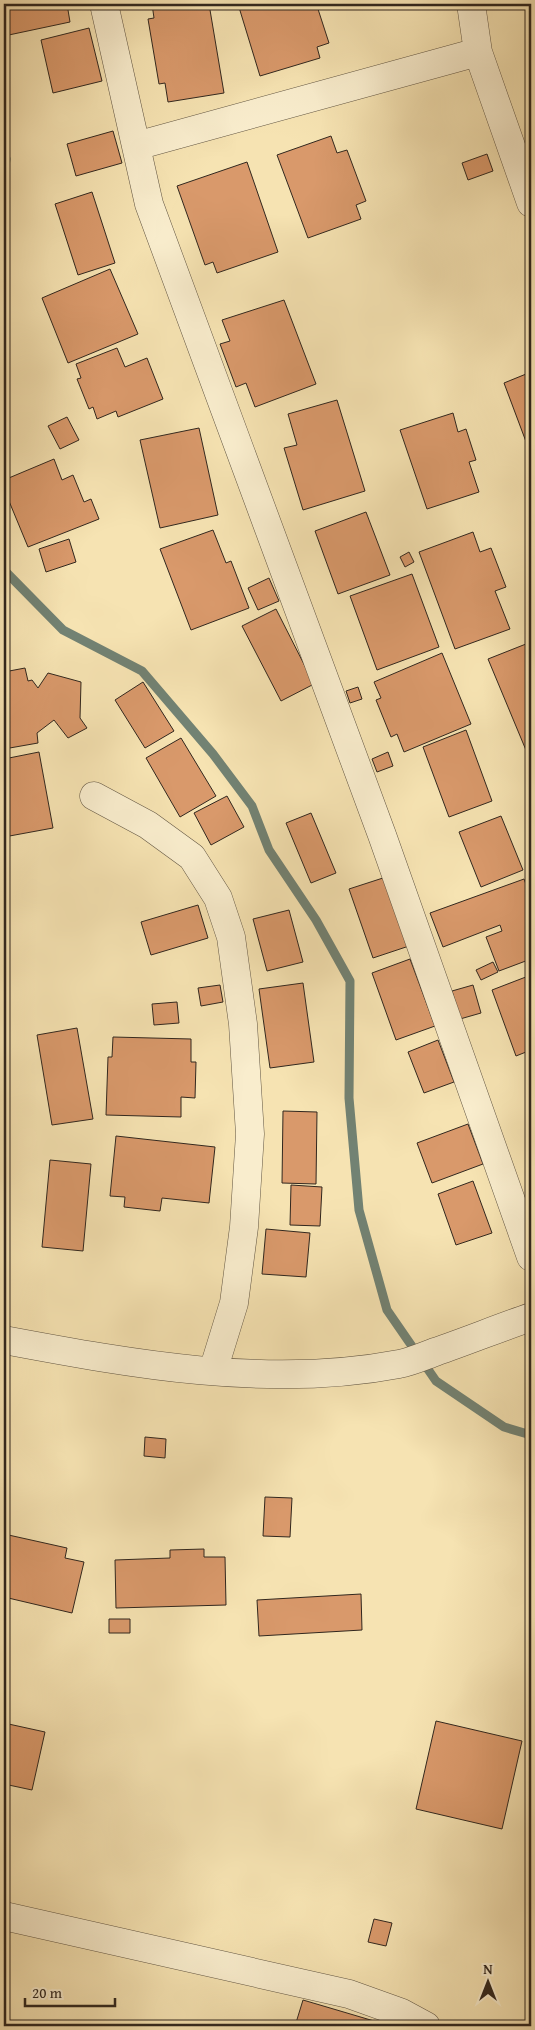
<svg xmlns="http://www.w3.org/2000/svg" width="535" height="2030" viewBox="0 0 535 2030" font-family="'Gentium Book Plus',serif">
<rect width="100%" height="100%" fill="#f6e3b2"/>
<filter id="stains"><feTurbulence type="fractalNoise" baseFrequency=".004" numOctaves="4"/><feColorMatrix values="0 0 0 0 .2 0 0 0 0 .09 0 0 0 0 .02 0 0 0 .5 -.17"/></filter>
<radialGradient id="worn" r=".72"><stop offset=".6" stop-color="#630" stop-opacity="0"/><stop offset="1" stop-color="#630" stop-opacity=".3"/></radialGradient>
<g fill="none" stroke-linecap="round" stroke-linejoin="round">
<!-- stream -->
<path stroke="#728273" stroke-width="9" d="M4 153 6 159 4 173
M4 570 63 630 142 671 213 754 252 806 269 850 316 920 350 981 349 1098 359 1210 387 1310 436 1381 504 1427 531 1435"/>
</g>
<!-- building -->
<path fill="#d9996b" stroke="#31271e" d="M4 4H67L70 22 4 36Z
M152 4H209L224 93 168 102 165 83 159 84 148 19 154 18Z
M238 4H304L305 9 317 6 329 43 317 47 320 58 260 76Z
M89 28 102 81 53 93 41 40Z
M113 131 122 163 76 176 67 144Z
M331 136 337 153 347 150 366 201 356 205 361 219 308 238 277 155Z
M487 154 493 171 468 180 462 163Z
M247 162 278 252 217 273 213 262 205 265 177 186Z
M92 192 115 263 78 275 55 204Z
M110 269 138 334 68 363 42 298Z
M284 300 316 384 255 407 246 383 236 387 220 344 230 341 222 320Z
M117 348 125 367 147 358 163 399 118 417 116 411 97 419 93 407 89 409 77 379 81 378 76 364Z
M531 372V455L504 383Z
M337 400 365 491 303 510 284 448 297 445 288 414Z
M453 413 458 432 466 429 476 460 469 462 479 492 427 509 400 430Z
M67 417 79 440 60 449 48 426Z
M199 428 218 515 160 528 140 440Z
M54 459 62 480 73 475 84 502 91 499 99 519 28 547 4 489V480Z
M366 512 390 575 338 594 315 531Z
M213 530 226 563 231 561 249 608 191 630 160 549Z
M473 532 480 552 491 548 506 587 495 591 510 629 455 649 419 552Z
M69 539 76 562 46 572 39 549Z
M409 552 414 562 405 567 400 557Z
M412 574 439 647 377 670 350 596Z
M269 578 279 601 258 610 248 588Z
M276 609 314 684 281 701 242 626Z
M531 642V754L528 755 488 659Z
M442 653 471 724 404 752 397 734 391 737 376 700 381 698 374 682Z
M25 668 28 681 32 680 38 688 48 673 81 682 80 718 87 728 68 738 54 720 37 733 38 743 4 749V672Z
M143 682 174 731 145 748 115 700Z
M358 687 362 699 350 703 346 691Z
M466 730 492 801 449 817 423 747Z
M181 738 216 796 180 817 146 758Z
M39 752 53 828 4 837V759Z
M388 752 393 766 377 772 372 759Z
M227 796 244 827 211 845 194 813Z
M311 813 336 873 311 883 286 823Z
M501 816 523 870 481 887 459 832Z
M386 877 409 946 373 958 349 889Z
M524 879 531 898V959L499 971 486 937 502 931 500 925 443 947 430 913Z
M198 905 208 938 151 955 141 922Z
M289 910 303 962 267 971 253 919Z
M410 959 435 1026 396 1040 372 973Z
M493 962 498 972 481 980 476 970Z
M531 975V1050L516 1056 492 990Z
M303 983 314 1062 270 1068 259 989Z
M220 985 223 1002 201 1006 198 988Z
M473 985 481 1013 460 1019 452 991Z
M177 1002 179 1023 154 1025 152 1004Z
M77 1028 93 1119 52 1125 37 1035Z
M113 1037 191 1039V1062H196L195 1098 181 1097V1117L106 1115 108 1057H112Z
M438 1040 454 1082 424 1093 408 1052Z
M283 1111 317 1112 316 1184 282 1183Z
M468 1124 483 1164 432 1183 417 1143Z
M116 1136 215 1147 209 1203 162 1198 160 1211 124 1207 125 1197 110 1196Z
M531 1153V1168L526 1155Z
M50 1160 91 1164 83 1251 42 1247Z
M473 1181 492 1233 456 1245 438 1194Z
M291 1185 322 1187 320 1226 290 1225Z
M266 1229 310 1233 306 1277 262 1274Z
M145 1437 166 1439 165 1458 144 1456Z
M265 1497 292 1498 290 1537 263 1536Z
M4 1534 67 1548 65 1558 84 1562 72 1613 4 1597Z
M204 1549V1557H225L226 1605 116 1608 115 1560 170 1558V1550Z
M361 1594 362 1630 259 1636 257 1600Z
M109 1619H130V1633H109Z
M436 1721 522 1741 502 1829 416 1809Z
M4 1723 45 1732 32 1790 4 1784Z
M374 1919 392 1923 386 1946 368 1942Z
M303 2000 374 2021 373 2026H295Z"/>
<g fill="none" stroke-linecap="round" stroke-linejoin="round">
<!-- minor casing -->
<g stroke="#625643" stroke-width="29">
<path id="minor" d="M104 4 149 204 382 835 531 1257
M471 4 478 52 531 203
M136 146 478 52
M94 796 148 825 192 857 218 898 231 937 243 1024 250 1134 244 1227 234 1303 213 1371
M4 1340C132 1364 269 1389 399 1364 411 1362 424 1356 435 1352 467 1341 499 1328 531 1317
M4 1916 349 1994 402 2013 426 2026"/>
</g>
<!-- minor -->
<use href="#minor" stroke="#f9edcd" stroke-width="28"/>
</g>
<!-- margin -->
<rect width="535" height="2030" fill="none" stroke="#f6e3b2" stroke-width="20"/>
<rect x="5" y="5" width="525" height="2020" fill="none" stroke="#31271e" stroke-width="2.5"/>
<rect x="10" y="10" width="515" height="2010" fill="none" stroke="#31271e"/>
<!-- north arrow -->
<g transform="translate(488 1982)" stroke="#f9edcd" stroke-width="4" paint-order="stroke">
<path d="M0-4L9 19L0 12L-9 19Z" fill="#31271e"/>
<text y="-8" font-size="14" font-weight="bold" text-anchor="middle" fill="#31271e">N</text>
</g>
<!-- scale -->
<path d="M25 1998v8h90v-8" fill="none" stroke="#31271e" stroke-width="2.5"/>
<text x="32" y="1998" font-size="15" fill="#31271e" stroke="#f9edcd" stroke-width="4" paint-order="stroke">20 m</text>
<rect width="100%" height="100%" filter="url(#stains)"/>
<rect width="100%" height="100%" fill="url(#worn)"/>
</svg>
